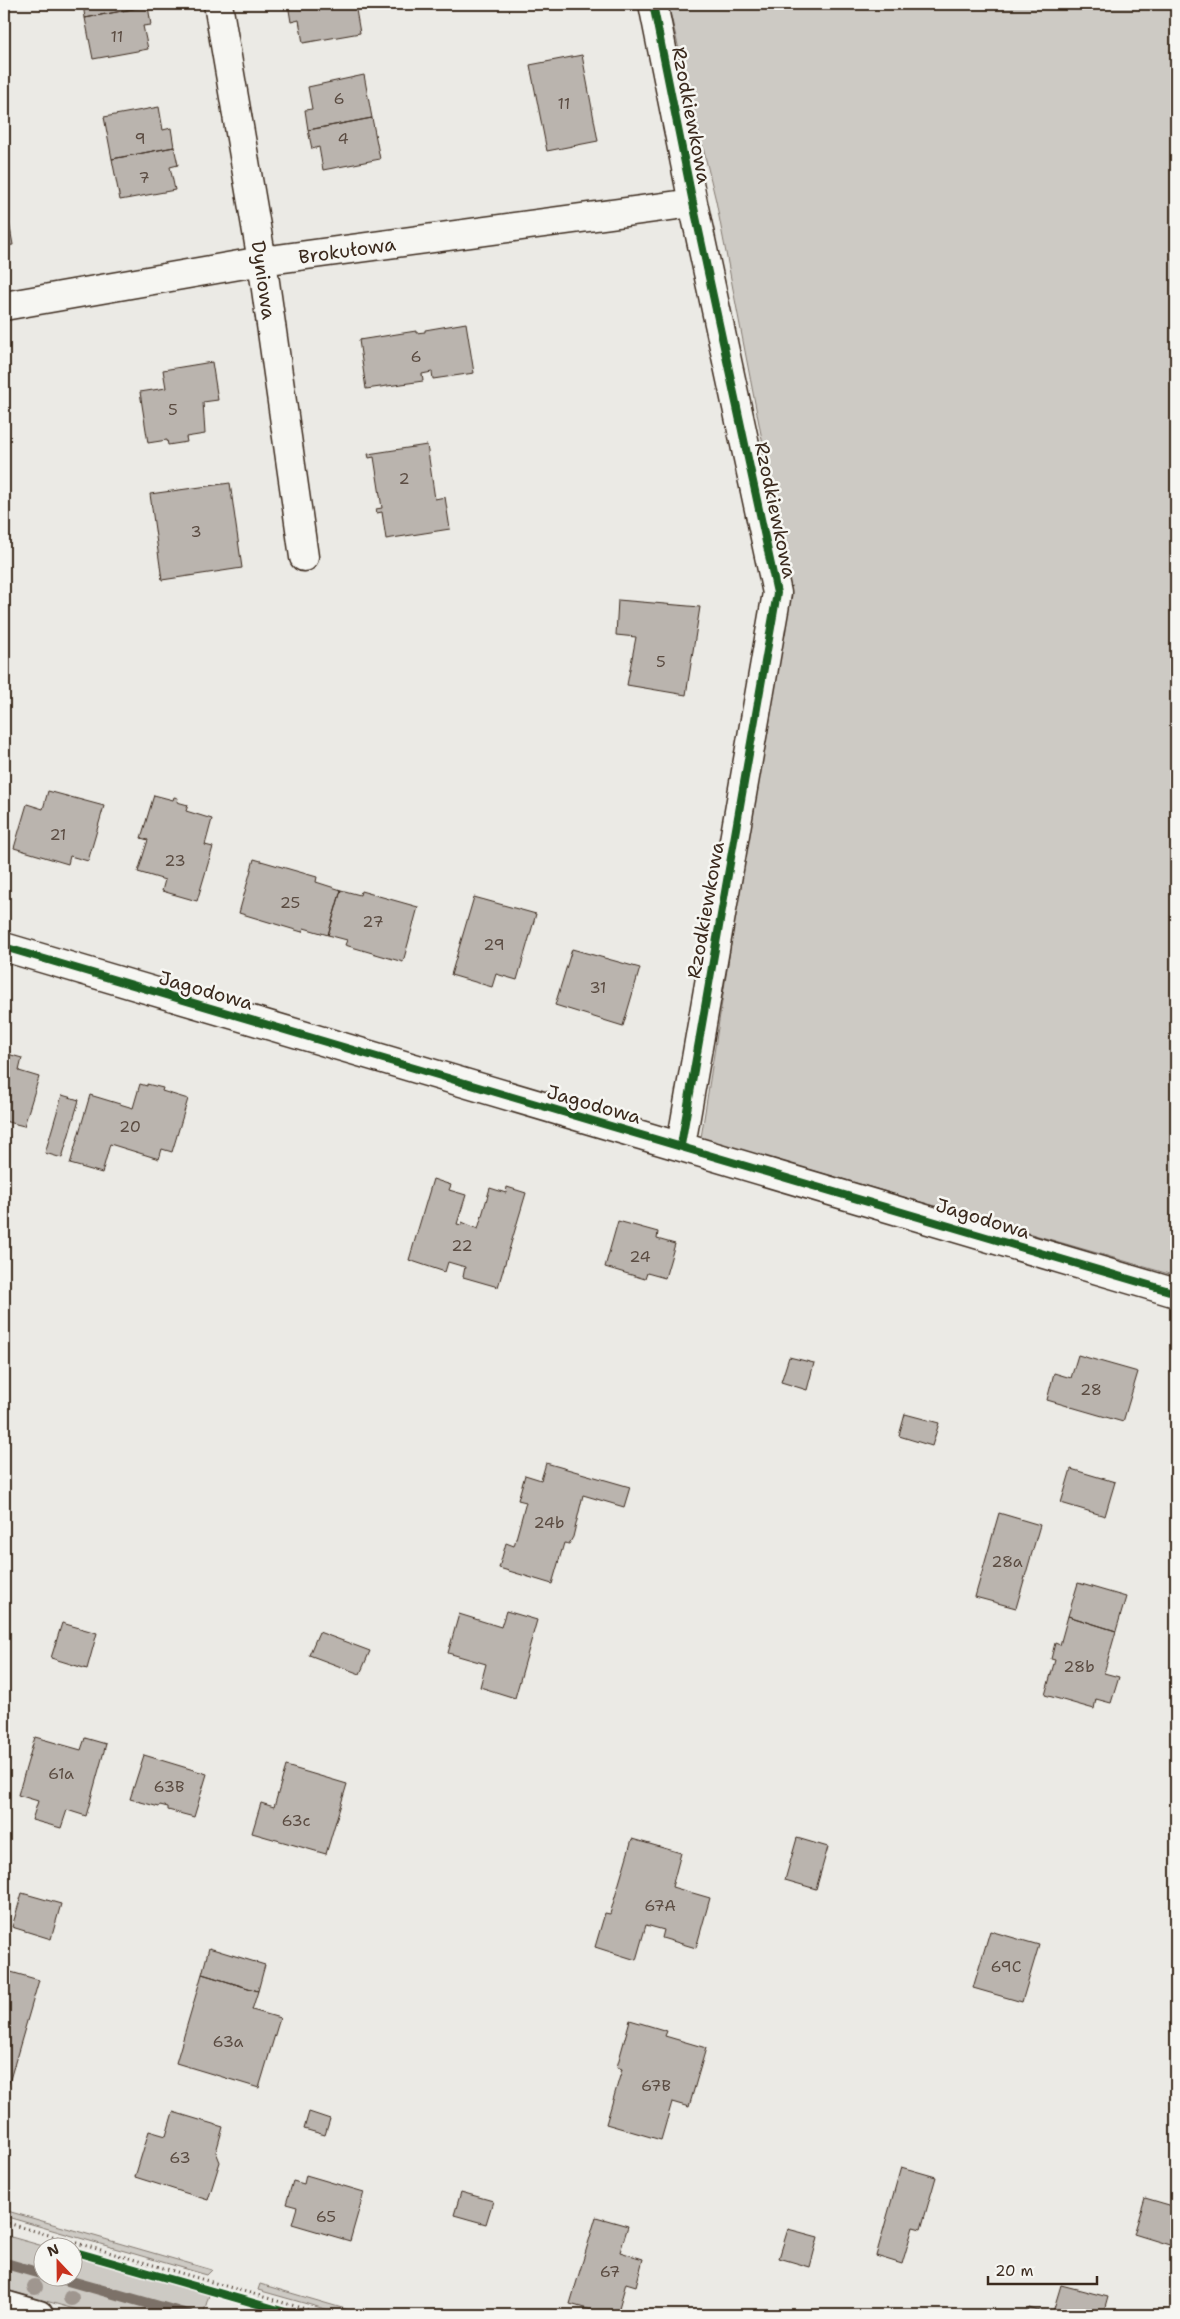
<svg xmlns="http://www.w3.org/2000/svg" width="1180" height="2319" viewBox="0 0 1180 2319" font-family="'Shantell Sans',sans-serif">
<rect width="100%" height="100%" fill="#ebeae5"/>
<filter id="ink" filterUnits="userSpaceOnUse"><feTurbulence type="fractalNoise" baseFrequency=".02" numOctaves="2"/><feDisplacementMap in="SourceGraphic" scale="10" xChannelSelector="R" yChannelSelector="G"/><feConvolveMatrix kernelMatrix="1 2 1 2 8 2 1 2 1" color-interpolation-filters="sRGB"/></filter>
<g filter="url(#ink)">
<!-- green -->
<path fill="#cdcac4" stroke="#847a71" d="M668 4H1176V1276L701 1138 788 574 716 201Z
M4 2210 212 2270 207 2275 4 2216Z
M4 2235 43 2246 42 2276H72L73 2255 209 2295 203 2315H95L4 2289Z
M260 2284 366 2315H367H346L258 2290Z"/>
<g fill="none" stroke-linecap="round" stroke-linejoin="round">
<!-- stream -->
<path stroke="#7c7167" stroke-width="11" d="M4 2263 42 2274
M52 2276 189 2315"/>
</g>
<!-- building -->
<path fill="#bab4ae" stroke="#3b2a1e" d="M83 4H147L148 6 85 18Z
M288 4H355L360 33 303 43 299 20 291 22Z
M148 6 151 25 143 26 148 49 93 59 85 18Z
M582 55 598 141 547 151 530 65Z
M364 75 372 118 308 130 305 110 312 109 308 87Z
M159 107 163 130 171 128 174 147 112 159 104 117Z
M372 118 380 159 323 170 319 147 312 149 308 130Z
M174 147 178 165 170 167 175 190 120 200 112 159Z
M4 193 13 245 4 246Z
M466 323 474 373 433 379 432 372 422 374 423 381 366 389 359 340 416 331V333L425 332V330Z
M212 362 218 400 203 402 205 434 186 437 187 442 168 445 167 440 148 443 140 392 166 388 163 370Z
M427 445 435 499 445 497 450 529 386 539 382 512 377 513 376 509 382 508 374 457 369 458 368 454Z
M230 483 242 568 162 580 150 494Z
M618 600 700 607 686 695 627 685 636 637 616 635Z
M48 791 104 806 88 861 70 856 68 864 14 848 27 804 43 809Z
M154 795 173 800 174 797 178 798 177 802 188 805 186 811 212 819 205 845 213 847 197 901 162 891 165 880 138 872 148 840 141 838Z
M254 859 317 877 316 882 341 890 328 935 304 928 302 932 239 913Z
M341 890 360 895 361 891 418 907 403 962 345 945 347 940 328 935Z
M474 897 536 914 517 980 496 974 492 987 451 975Z
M572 949 640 968 623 1026 555 1005Z
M4 1053 22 1058 19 1071 39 1077 24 1126 4 1121Z
M140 1084 147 1086V1084L163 1088 162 1091 188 1099 172 1152 162 1149 159 1159 110 1144 102 1173 70 1164 90 1095 133 1108Z
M62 1095 79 1100 62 1158 45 1153Z
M433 1179 451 1185 449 1190 466 1195 457 1224 462 1225V1222L478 1229 490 1188 506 1193 507 1187 526 1193 498 1287 463 1277 465 1267 448 1262 445 1272 409 1260Z
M618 1221 658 1232 657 1239 675 1244 665 1278 647 1273 645 1279 605 1267Z
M1078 1355 1138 1372 1123 1422 1047 1400 1054 1373 1071 1378Z
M789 1357 814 1363 807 1390 781 1382Z
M905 1414 939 1423 932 1446 899 1436Z
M546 1463 630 1487 624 1507 583 1495 573 1537 569 1544 564 1543 552 1584 499 1568 506 1543 514 1546 526 1502 518 1500 525 1475 541 1480Z
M1071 1469 1115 1482 1105 1516 1061 1503Z
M999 1513 1040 1525 1016 1608 975 1597Z
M1078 1583 1126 1597 1116 1631 1068 1616Z
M506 1611 537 1620 515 1698 480 1687 486 1664 448 1653 459 1614 501 1627Z
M1068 1616 1116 1631 1104 1673 1119 1677 1111 1703 1096 1699 1094 1709 1045 1695 1055 1660 1051 1659 1055 1643 1060 1645Z
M62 1623 97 1633 87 1669 51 1658Z
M319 1632 370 1651 360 1674 309 1655Z
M35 1737 81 1750 85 1738 106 1744 86 1816 67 1810 61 1828 32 1820 38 1801 18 1795Z
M144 1755 207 1774 194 1817 168 1810V1807L160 1805 159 1807 130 1799Z
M286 1766 347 1784 326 1854 252 1833 261 1803 274 1807Z
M797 1838 828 1847 816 1889 785 1880Z
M632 1839 681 1853 672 1887 710 1898 696 1948 662 1938 664 1930 646 1925 636 1960 595 1947 605 1913 610 1914Z
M22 1893 61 1904 51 1939 12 1927Z
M990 1931 1039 1945 1022 2002 973 1988Z
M209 1948 265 1965 258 1991 202 1974Z
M4 1970 39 1980 4 2100Z
M202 1974 258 1991 252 2010 280 2018 259 2088 176 2063Z
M630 2020 667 2031 665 2036 706 2048 689 2107 672 2102 661 2140 606 2124 622 2069 617 2067Z
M173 2112 223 2127 216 2152 220 2162 208 2200 135 2177 149 2131 166 2136Z
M309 2112 330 2119 325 2135 304 2129Z
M901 2167 936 2177 921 2229 913 2227 902 2264 876 2256Z
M306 2175 364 2192 350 2241 292 2224 297 2207 286 2204 293 2181 304 2184Z
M461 2192 493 2201 486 2224 454 2215Z
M1145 2198 1176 2207V2247L1134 2234Z
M596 2217 628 2226 620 2252 643 2259 636 2286 626 2283 617 2315H609L570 2304Z
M788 2229 818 2237 810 2267 779 2258Z
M1061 2285 1108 2297 1103 2315H1027L1029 2308 1052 2315Z"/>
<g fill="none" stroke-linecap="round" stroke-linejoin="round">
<!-- minor casing -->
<g stroke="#3b2a1e" stroke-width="31">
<path id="minor" d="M218 4 262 261 304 557
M653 4 693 203 777 593 681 1145
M4 306 262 261 693 203
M4 947 1176 1293
M4 2305 39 2315"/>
</g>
<!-- path -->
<path stroke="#3b2a1e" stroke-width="3" stroke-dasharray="1 4" stroke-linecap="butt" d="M4 2222 326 2315"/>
<!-- minor -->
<use href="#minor" stroke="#f6f6f2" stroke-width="28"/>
<!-- cycleway casing -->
<g stroke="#f6f6f2" stroke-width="11">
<path id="cycleway" d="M653 4 693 203 777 593 681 1145
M4 947 1176 1293
M72 2251 296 2315"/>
</g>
<!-- cycleway -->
<use href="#cycleway" stroke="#1b5e20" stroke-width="8"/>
</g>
<!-- trees -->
<g fill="#9f968f">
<circle cx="35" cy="2287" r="8"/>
<circle cx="71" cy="2298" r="8"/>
</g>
</g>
<g text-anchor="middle" stroke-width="5" stroke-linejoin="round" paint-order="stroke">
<!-- number labels -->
<g font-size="16" fill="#5b4c42">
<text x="117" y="42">11</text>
<text x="339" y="104">6</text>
<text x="564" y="109">11</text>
<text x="140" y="144">9</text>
<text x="343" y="144">4</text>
<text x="144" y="183">7</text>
<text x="416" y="362">6</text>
<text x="173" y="415">5</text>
<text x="404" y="484">2</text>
<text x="196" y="537">3</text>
<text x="661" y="667">5</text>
<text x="58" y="840">21</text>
<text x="175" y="866">23</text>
<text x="290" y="908">25</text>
<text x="373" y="927">27</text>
<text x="494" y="950">29</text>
<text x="598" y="993">31</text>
<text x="130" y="1132">20</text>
<text x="462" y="1251">22</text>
<text x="640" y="1262">24</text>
<text x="1091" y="1395">28</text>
<text x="549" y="1528">24b</text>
<text x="1007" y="1567">28a</text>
<text x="1079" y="1672">28b</text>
<text x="61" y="1779">61a</text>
<text x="169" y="1792">63B</text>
<text x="296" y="1826">63c</text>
<text x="660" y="1911">67A</text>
<text x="1006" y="1972">69C</text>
<text x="228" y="2047">63a</text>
<text x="656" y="2091">67B</text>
<text x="180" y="2163">63</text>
<text x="326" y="2222">65</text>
<text x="610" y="2277">67</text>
</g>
<!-- street labels -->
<g font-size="19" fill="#3b2a1e" stroke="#f6f6f2">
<text transform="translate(692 115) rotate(79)" y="7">Rzodkiewkowa</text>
<text transform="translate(347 250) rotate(-8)" y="7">Brokułowa</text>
<text transform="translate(264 280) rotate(82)" y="7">Dyniowa</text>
<text transform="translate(776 510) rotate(78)" y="7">Rzodkiewkowa</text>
<text transform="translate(705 910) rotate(-80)" y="7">Rzodkiewkowa</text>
<text transform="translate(206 990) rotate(16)" y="7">Jagodowa</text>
<text transform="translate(594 1104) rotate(16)" y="7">Jagodowa</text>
<text transform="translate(983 1218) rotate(17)" y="7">Jagodowa</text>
</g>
</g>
<!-- margin -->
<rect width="1180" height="2319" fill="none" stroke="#f6f6f2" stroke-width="20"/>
<rect x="10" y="10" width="1160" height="2299" fill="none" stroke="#3b2a1e" stroke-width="2" filter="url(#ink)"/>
<!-- north arrow -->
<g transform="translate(58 2262) rotate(338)"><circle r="24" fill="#f6f6f2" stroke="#aba49d"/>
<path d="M0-4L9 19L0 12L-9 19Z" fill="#c8321e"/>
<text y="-8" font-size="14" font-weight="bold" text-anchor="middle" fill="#3b2a1e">N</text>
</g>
<!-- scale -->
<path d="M988 2276v8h109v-8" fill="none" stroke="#3b2a1e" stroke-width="2.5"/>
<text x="995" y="2276" font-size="15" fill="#3b2a1e" stroke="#f6f6f2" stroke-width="4" paint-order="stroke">20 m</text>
</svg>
